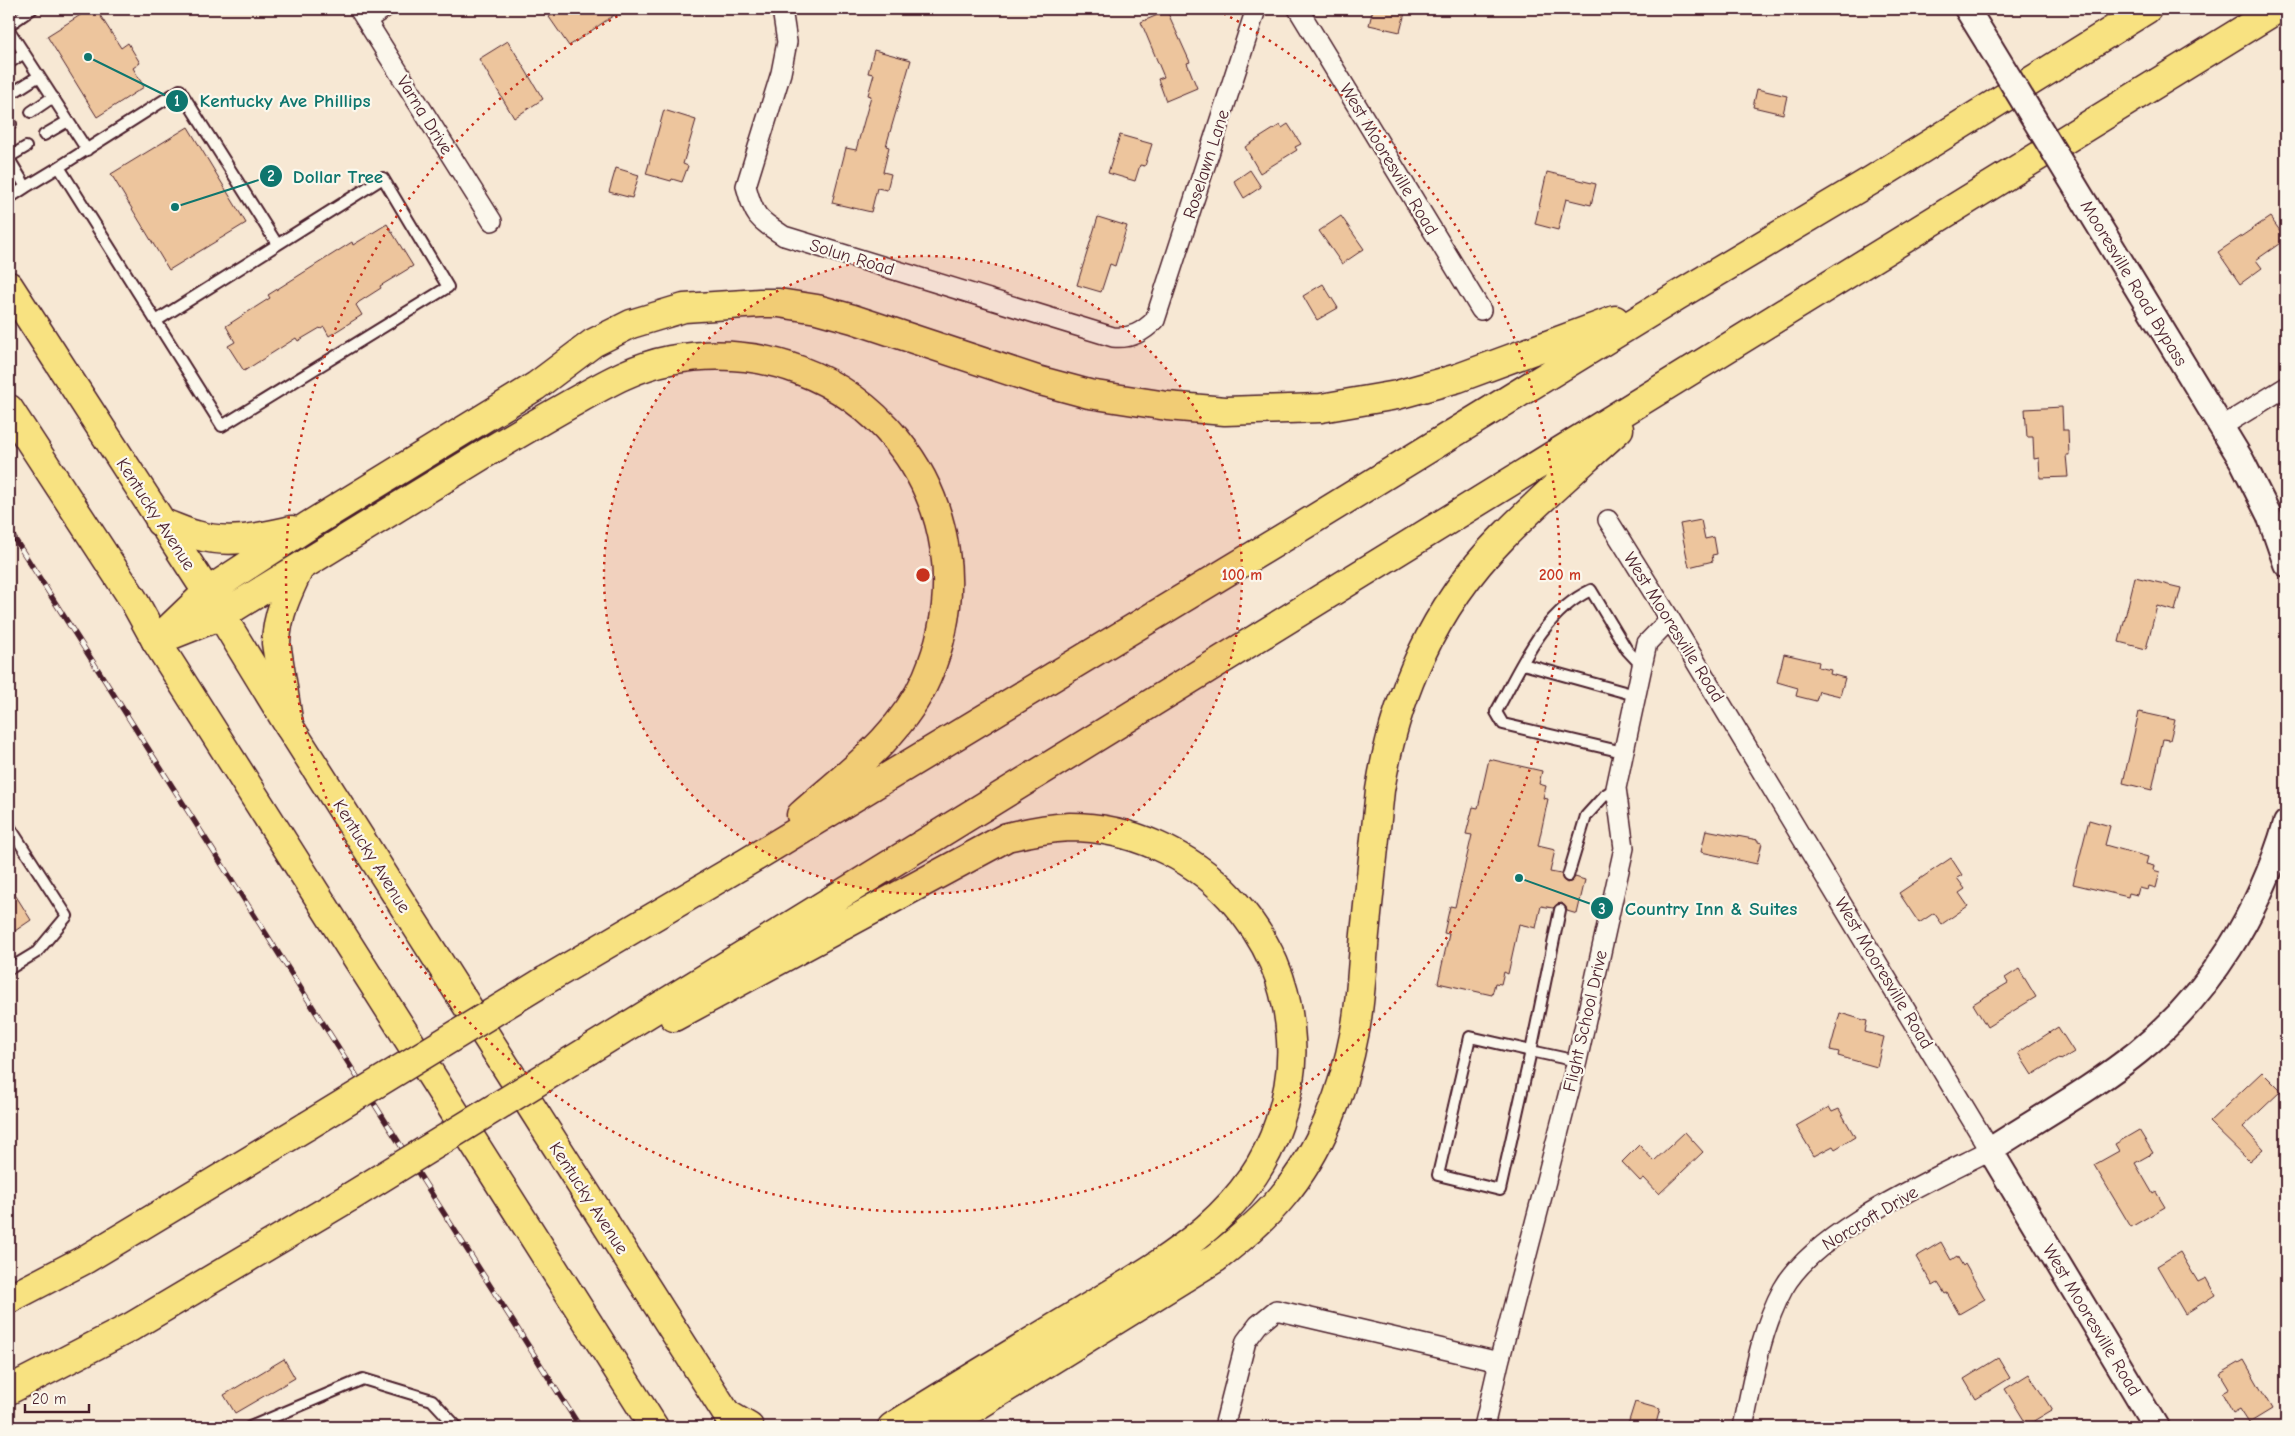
<svg xmlns="http://www.w3.org/2000/svg" width="2295" height="1436" viewBox="0 0 2295 1436" font-family="'Comic Neue',sans-serif">
<rect width="100%" height="100%" fill="#f7e8d4"/>
<filter id="ink" filterUnits="userSpaceOnUse"><feTurbulence type="fractalNoise" baseFrequency=".02" numOctaves="2"/><feDisplacementMap in="SourceGraphic" scale="10" xChannelSelector="R" yChannelSelector="G"/><feConvolveMatrix kernelMatrix="1 2 1 2 8 2 1 2 1" color-interpolation-filters="sRGB"/></filter>
<g filter="url(#ink)">
<!-- building -->
<path fill="#edc59d" stroke="#4a1f2b" d="M90 9H96L121 48 128 43 140 63 133 68 144 87 97 117 47 36Z
M560 9H623L569 46 549 17Z
M1373 9H1406L1400 32 1369 25Z
M1167 11 1190 62 1187 63 1197 88 1166 101 1158 79 1164 77 1141 22Z
M508 41 543 99 514 118 479 59Z
M874 50 911 60 886 146 889 147 883 172 891 174 887 190 877 188 871 212 832 203 846 148 856 150 871 96 868 95 874 74 868 73Z
M1757 89 1787 96 1783 114 1753 107Z
M664 110 696 120 683 164 688 166 682 182 672 179 671 181 646 174Z
M1288 124 1301 144 1295 147 1297 150 1260 173 1245 147 1280 125 1282 128Z
M188 127 246 223 169 270 111 174Z
M1120 135 1152 144 1145 166 1140 165 1135 181 1108 173Z
M616 168 639 175 632 198 609 192Z
M1250 170 1261 187 1244 198 1234 181Z
M1547 172 1596 184 1591 205 1566 199 1558 230 1535 224Z
M1341 216 1364 249 1342 264 1319 231Z
M1098 217 1127 226 1115 266 1110 264 1101 292 1077 285Z
M2270 217 2286 239 2256 260 2262 268 2240 284 2218 252Z
M387 224 413 266 380 286 381 288 359 302 356 305 362 315 329 336 324 327 321 329 320 328 298 341 296 338 244 371 228 346 235 342 226 326 270 298 268 295 352 242 353 245Z
M1323 284 1338 308 1317 320 1303 296Z
M2062 407 2063 430H2068L2069 455H2066L2068 477 2040 478 2039 458 2034 459 2033 437H2027L2025 409Z
M1701 520 1705 539 1714 537 1717 554 1712 555 1713 561 1689 567 1680 524Z
M2135 577 2181 588 2175 611 2157 606 2146 649 2119 642Z
M1784 654 1819 662 1818 667 1831 670 1830 674 1845 678 1840 696 1819 691 1816 701 1796 696 1798 688 1777 682Z
M2139 712 2175 720 2170 740 2163 739 2152 790 2123 783Z
M1489 759 1542 771 1539 784 1546 786 1543 798 1548 799 1538 846 1555 850 1550 872 1561 874 1563 880 1567 883 1572 881 1575 877 1585 880 1577 914 1567 911 1566 907 1562 903 1557 904 1553 908 1541 906 1536 928 1519 924 1508 974 1504 972 1501 984 1495 983 1492 995 1438 983 1449 934 1444 933 1450 906 1455 907 1472 835 1466 834 1473 807 1478 808Z
M2089 820 2110 826 2105 845 2148 857 2146 864 2154 866 2153 870 2160 872 2156 888 2149 886 2148 890 2139 888 2137 895 2129 893 2128 897 2073 884Z
M1706 830 1758 840V842L1762 843 1757 864 1701 852Z
M1951 858 1962 875 1957 878 1965 889 1959 893 1968 906 1942 924 1934 913 1919 923 1899 893Z
M9 885 31 920 9 935Z
M2019 969 2036 997 1987 1027 1973 1004 2008 983 2005 978Z
M1840 1013 1867 1021 1865 1032 1884 1037 1877 1067 1838 1056 1839 1052 1830 1050Z
M2058 1027 2074 1052 2061 1060 2059 1058 2032 1075 2018 1053Z
M2262 1072 2281 1091 2243 1127 2263 1149 2249 1161 2209 1122Z
M1829 1107 1832 1112 1839 1109 1855 1137 1835 1149 1833 1146 1814 1156 1796 1126Z
M2139 1130 2153 1153 2135 1163 2153 1194 2156 1192 2165 1207 2131 1227 2094 1165 2119 1151 2115 1144Z
M1685 1132 1703 1152 1659 1194 1644 1178 1640 1181 1622 1162 1639 1145 1654 1161Z
M1941 1242 1951 1260 1957 1256 1963 1266 1965 1264 1985 1299 1959 1314 1947 1293 1945 1294 1938 1283 1933 1286 1916 1257Z
M2180 1252 2198 1282 2206 1278 2215 1295 2185 1314 2157 1266Z
M1998 1358 2010 1378 1976 1399 1964 1379Z
M284 1359 295 1378 235 1413 224 1395Z
M2244 1360 2272 1409 2249 1423 2240 1409 2233 1413 2222 1393 2229 1389 2220 1374Z
M2029 1374 2052 1410 2027 1425 2005 1389Z
M1635 1402 1660 1409 1655 1427H1627Z"/>
<g fill="none" stroke-linecap="round" stroke-linejoin="round">
<!-- service casing -->
<g stroke="#4a1f2b" stroke-width="14">
<path id="service" d="M9 25 32 9
M9 30 87 150
M9 63 24 53
M17 90 39 76
M31 112 53 97
M9 125 11 124
M44 135 68 121
M9 157 26 147
M9 159 26 187 9 198
M59 167 180 90 277 244
M26 187 59 167 222 426 448 287 383 178 156 321
M1523 664 1635 695
M1623 752 1503 724 1496 712C1521 667 1542 613 1591 590L1627 650 1642 666
M9 826 67 916 37 952 9 969
M1568 876 1586 816 1605 795 1616 788
M1560 910 1531 1051 1470 1037 1438 1175 1500 1190 1531 1051 1577 1061
M250 1427 363 1379 432 1400 457 1427"/>
</g>
<!-- minor casing -->
<g stroke="#4a1f2b" stroke-width="22">
<path id="minor" d="M359 9 492 221
M782 9 787 42 781 73 746 186C754 217 758 219 784 236L1113 337C1131 339 1143 332 1155 320L1256 9
M1298 9 1481 310
M366 20 383 9
M2221 427 2286 387
M1608 520 1670 619 1990 1150C1930 1181 1816 1230 1783 1289 1760 1331 1753 1381 1743 1427
M1224 1427 1246 1341 1258 1325 1276 1310 1499 1362
M1484 1427 1499 1362 1577 1061 1624 848 1616 788 1647 643 1670 619"/>
</g>
<!-- tertiary casing -->
<g stroke="#4a1f2b" stroke-width="28">
<path id="tertiary" d="M1967 9 1988 43
M2087 206 2242 461 2269 515 2286 564
M2156 1427 1990 1150C2039 1118 2092 1089 2138 1052 2211 993 2260 911 2286 823"/>
</g>
<!-- primary casing -->
<g stroke="#4a1f2b" stroke-width="31">
<path id="primary" d="M9 286 207 592 289 726 735 1427
M9 409 133 599 156 641 654 1427"/>
</g>
<!-- motorway casing -->
<g stroke="#4a1f2b" stroke-width="31">
<path id="motorway" d="M160 522C172 526 184 532 196 535 229 545 260 537 292 530
M169 636 222 615C309 561 398 507 486 453 514 436 542 420 570 404 602 386 633 367 670 360 856 325 1002 502 927 677 902 735 847 774 801 815
M156 641 207 592 308 526 536 386 593 343 631 324 684 308 760 303H779L817 309 853 319 1037 380 1089 394 1167 406 1225 411 1321 408 1397 395 1458 378 1615 320
M289 726 276 643C277 614 288 592 300 567
M546 980 747 862 1296 530 1677 296 1872 180 2147 9
M674 1017 1007 837C1028 832 1049 828 1070 827 1129 827 1190 854 1230 897 1268 939 1288 983 1291 1040 1293 1069 1288 1096 1279 1123 1248 1220 1156 1266 1074 1316 1013 1353 952 1389 892 1427
M589 1050 2277 9
M9 1299 86 1259 307 1126
M9 1390 131 1327 350 1197
M727 1414 749 1427
M943 1427 1216 1258C1240 1239 1263 1220 1282 1197 1321 1151 1344 1090 1355 1031 1361 999 1362 966 1365 934 1370 886 1375 838 1380 790 1395 696 1434 607 1502 538 1539 500 1580 465 1619 429"/>
</g>
<!-- service -->
<use href="#service" stroke="#fbf7ec" stroke-width="10"/>
<!-- minor -->
<use href="#minor" stroke="#fbf7ec" stroke-width="19"/>
<!-- tertiary -->
<use href="#tertiary" stroke="#fbf7ec" stroke-width="24"/>
<!-- primary -->
<use href="#primary" stroke="#f8e281" stroke-width="28"/>
<!-- motorway -->
<use href="#motorway" stroke="#f8e281" stroke-width="28"/>
<!-- rail casing -->
<g stroke="#4a1f2b" stroke-width="5.5">
<path id="rail" d="M9 530 580 1427"/>
</g>
<!-- rail -->
<use href="#rail" stroke="#fbf7ec" stroke-width="4" stroke-dasharray="11" stroke-linecap="butt"/>
<!-- tertiary-bridge casing -->
<g stroke="#4a1f2b" stroke-width="28" stroke-linecap="butt">
<path id="tertiary-bridge" d="M1988 43 2087 206"/>
</g>
<!-- motorway-bridge casing -->
<g stroke="#4a1f2b" stroke-width="31" stroke-linecap="butt">
<path id="motorway-bridge" d="M307 1126 546 980
M350 1197 589 1050"/>
</g>
<!-- tertiary-bridge -->
<use href="#tertiary-bridge" stroke="#fbf7ec" stroke-width="24"/>
<!-- motorway-bridge -->
<use href="#motorway-bridge" stroke="#f8e281" stroke-width="28"/>
</g>
</g>
<!-- distance rings -->
<circle cx="923" cy="575" r="319" fill="#c8321e" fill-opacity=".12"/>
<g fill="none" stroke="#c8321e" stroke-width="2.5" stroke-dasharray="2.5 5">
<circle cx="923" cy="575" r="319"/>
<path d="M1217 10A637 637 0 1 1 629 10"/>
</g>
<g text-anchor="middle" stroke-width="4.5" stroke-linejoin="round" paint-order="stroke">
<!-- street labels -->
<g font-size="18" fill="#4a1f2b" stroke="#fbf7ec">
<text transform="translate(425 115) rotate(58)" y="6">Varna Drive</text>
<text transform="translate(1389 159) rotate(59)" y="6">West Mooresville Road</text>
<text transform="translate(1206 164) rotate(-72)" y="6">Roselawn Lane</text>
<text transform="translate(852 257) rotate(17)" y="6">Solun Road</text>
<text transform="translate(2134 283) rotate(59)" y="6">Mooresville Road Bypass</text>
<text transform="translate(156 514) rotate(57)" y="6">Kentucky Avenue</text>
<text transform="translate(1674 627) rotate(58)" y="6">West Mooresville Road</text>
<text transform="translate(372 856) rotate(58)" y="6">Kentucky Avenue</text>
<text transform="translate(1884 973) rotate(59)" y="6">West Mooresville Road</text>
<text transform="translate(1585 1021) rotate(-77)" y="6">Flight School Drive</text>
<text transform="translate(589 1198) rotate(57)" y="6">Kentucky Avenue</text>
<text transform="translate(1870 1218) rotate(-31)" y="6">Norcroft Drive</text>
<text transform="translate(2092 1320) rotate(59)" y="6">West Mooresville Road</text>
</g>
</g>
<circle cx="923" cy="575" r="8" fill="#c8321e" stroke="#fbf7ec" stroke-width="2.5"/>
<g font-size="15" text-anchor="middle" font-weight="bold" fill="#c8321e" stroke="#fbf7ec" stroke-width="4.5" stroke-linejoin="round" paint-order="stroke">
<text x="1242" y="580">100 m</text>
<text x="1560" y="580">200 m</text>
</g>
<!-- callouts -->
<path fill="none" stroke="#0f766e" stroke-width="2" d="M88 57L177 101M175 207L271 176M1519 878L1602 908"/>
<g fill="#0f766e" stroke="#fbf7ec" stroke-width="2">
<circle cx="88" cy="57" r="5"/>
<circle cx="175" cy="207" r="5"/>
<circle cx="1519" cy="878" r="5"/>
<circle cx="177" cy="101" r="12"/>
<circle cx="271" cy="176" r="12"/>
<circle cx="1602" cy="908" r="12"/>
</g>
<g font-size="15" text-anchor="middle" font-weight="bold" fill="#fff">
<text x="177" y="106">1</text>
<text x="271" y="181">2</text>
<text x="1602" y="914">3</text>
</g>
<g font-size="19" text-anchor="middle" font-weight="bold" fill="#0f766e" stroke="#fbf7ec" stroke-width="4.5" stroke-linejoin="round" paint-order="stroke">
<text x="285" y="107">Kentucky Ave Phillips</text>
<text x="338" y="183">Dollar Tree</text>
<text x="1711" y="915">Country Inn &amp; Suites</text>
</g>
<!-- margin -->
<rect width="2295" height="1436" fill="none" stroke="#fbf7ec" stroke-width="30"/>
<rect x="15" y="15" width="2265" height="1406" fill="none" stroke="#4a1f2b" stroke-width="2" filter="url(#ink)"/>
<!-- scale -->
<path d="M25 1404v8h64v-8" fill="none" stroke="#4a1f2b" stroke-width="2.5"/>
<text x="32" y="1404" font-size="15" fill="#4a1f2b" stroke="#fbf7ec" stroke-width="4" paint-order="stroke">20 m</text>
</svg>
